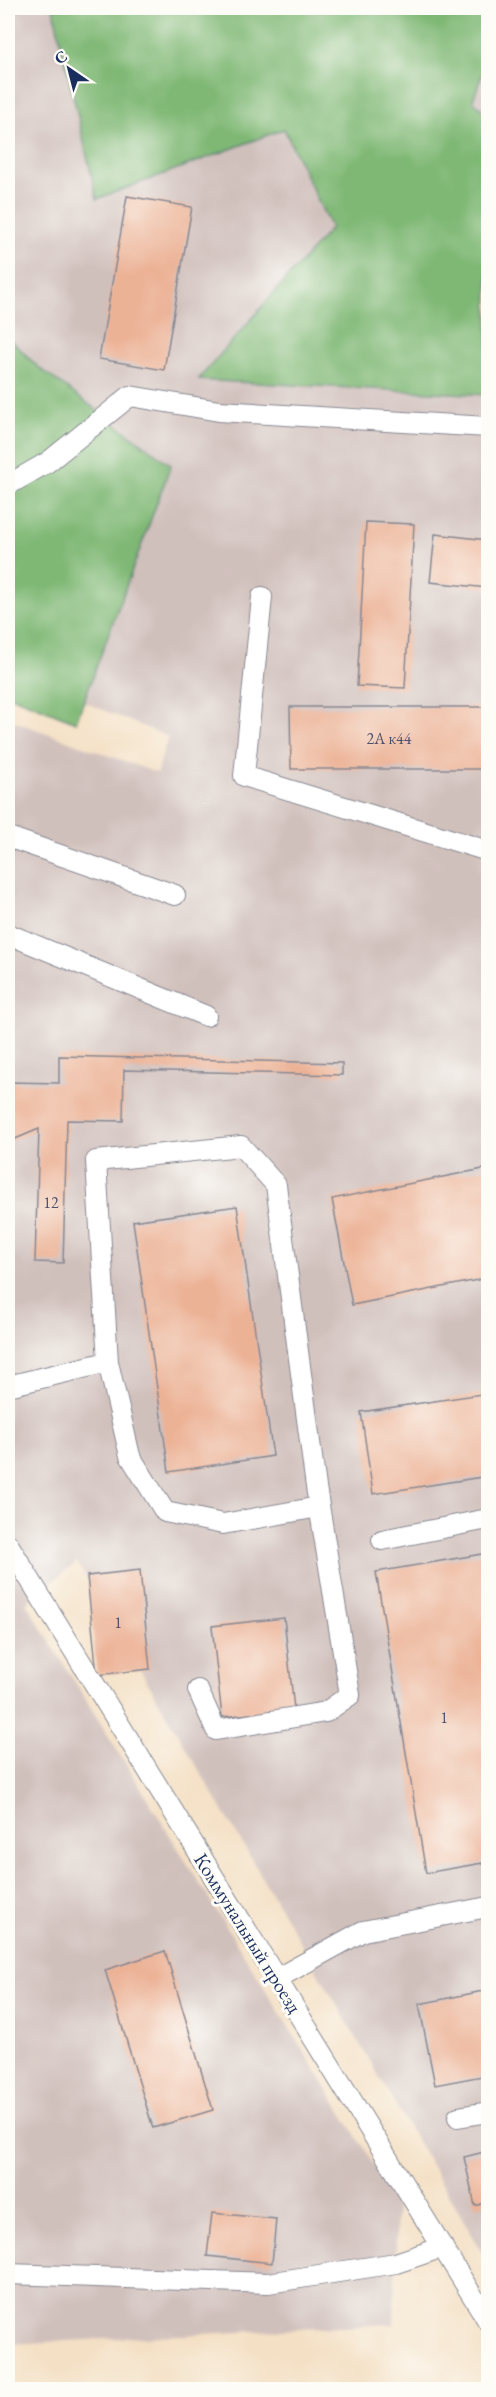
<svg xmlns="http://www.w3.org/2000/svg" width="496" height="2397" viewBox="0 0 496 2397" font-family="'EB Garamond',serif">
<rect width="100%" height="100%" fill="#fdfcf7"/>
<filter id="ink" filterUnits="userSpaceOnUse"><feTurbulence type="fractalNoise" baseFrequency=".0167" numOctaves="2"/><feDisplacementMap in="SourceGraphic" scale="12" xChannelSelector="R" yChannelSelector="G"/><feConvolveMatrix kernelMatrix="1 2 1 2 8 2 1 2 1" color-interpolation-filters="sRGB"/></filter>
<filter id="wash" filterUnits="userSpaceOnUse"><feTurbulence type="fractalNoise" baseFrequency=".008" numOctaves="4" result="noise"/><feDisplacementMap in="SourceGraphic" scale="24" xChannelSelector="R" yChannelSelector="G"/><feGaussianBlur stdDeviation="1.35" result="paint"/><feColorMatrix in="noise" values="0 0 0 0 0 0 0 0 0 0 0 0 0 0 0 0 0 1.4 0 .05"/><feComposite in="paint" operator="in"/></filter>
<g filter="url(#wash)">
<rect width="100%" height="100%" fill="#f4e0c5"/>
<!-- industrial -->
<path fill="#d0c0bc" d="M8 8H488V2262L77 1562 26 1603 397 2202 394 2324 8 2344V719L157 773 168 737 8 670Z"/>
<!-- forest -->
<path fill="#7fb875" stroke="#4d746a" stroke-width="1.5" d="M53 8H488V57L473 100 488 116V395L198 380 331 228 284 129 97 199Z
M8 337 38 367 171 465 76 722 8 695Z"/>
<g id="blocks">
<!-- building -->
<path fill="#ecb296" d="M127 196 192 207 164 370 99 359Z
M366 522 414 524 405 688 357 686Z
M435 534 488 540V588L430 582Z
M290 707H488V769H291Z
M59 1056 342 1063V1075L124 1070 123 1121 67 1120 63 1263 35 1262 39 1129 8 1142V1082L59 1083Z
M488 1168V1278L352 1305 332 1199Z
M237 1206 273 1456 169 1472 133 1221Z
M488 1393V1476L373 1494 361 1412Z
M488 1553V1862L426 1873 376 1572Z
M140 1570 150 1669 97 1675 87 1576Z
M284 1618 294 1709 222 1717 212 1626Z
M165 1951 213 2110 153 2128 105 1970Z
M488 1990V2075L435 2085 419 2004Z
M488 2151V2202L475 2206 464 2157Z
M212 2213 276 2219 272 2263 207 2256Z"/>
</g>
</g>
<g filter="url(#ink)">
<use href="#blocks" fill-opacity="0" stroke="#888892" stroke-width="1.5"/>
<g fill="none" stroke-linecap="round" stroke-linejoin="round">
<!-- lane casing -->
<g stroke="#888892" stroke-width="22">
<path id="lane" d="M8 485 48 462 130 396 219 411 488 427
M262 597 244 776 488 851
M8 837 175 895
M8 934 206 1016
M108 1362 130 1456 165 1512 223 1524 319 1507
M8 1386 108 1362 96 1161 241 1146 276 1185 316 1487 350 1695 326 1712 216 1730 198 1690
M382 1540 488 1519
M8 1544 488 2321
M276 1979 363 1931 488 1907
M458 2117 488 2112
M8 2274 268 2283 396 2263 443 2247"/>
</g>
<!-- lane -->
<use href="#lane" stroke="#fff" stroke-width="20"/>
</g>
</g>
<g text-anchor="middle" stroke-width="6" stroke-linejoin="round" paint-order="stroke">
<!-- number labels -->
<g font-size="16" fill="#4f506c">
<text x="389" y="744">2А к44</text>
<text x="51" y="1208">12</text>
<text x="118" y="1628">1</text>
<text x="444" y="1723">1</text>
</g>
<!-- street labels -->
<g font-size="20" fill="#1b2f5e" stroke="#fdfcf7">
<text transform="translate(248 1933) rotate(58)" y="7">Коммунальный проезд</text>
</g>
</g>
<!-- margin -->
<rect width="496" height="2397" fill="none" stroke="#fdfcf7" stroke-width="30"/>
<!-- north arrow -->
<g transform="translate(69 69) rotate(325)" stroke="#fdfcf7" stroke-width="4.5" paint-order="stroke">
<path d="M0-4.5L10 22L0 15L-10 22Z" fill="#1b2f5e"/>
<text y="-9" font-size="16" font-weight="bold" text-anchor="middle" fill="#1b2f5e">С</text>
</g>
</svg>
